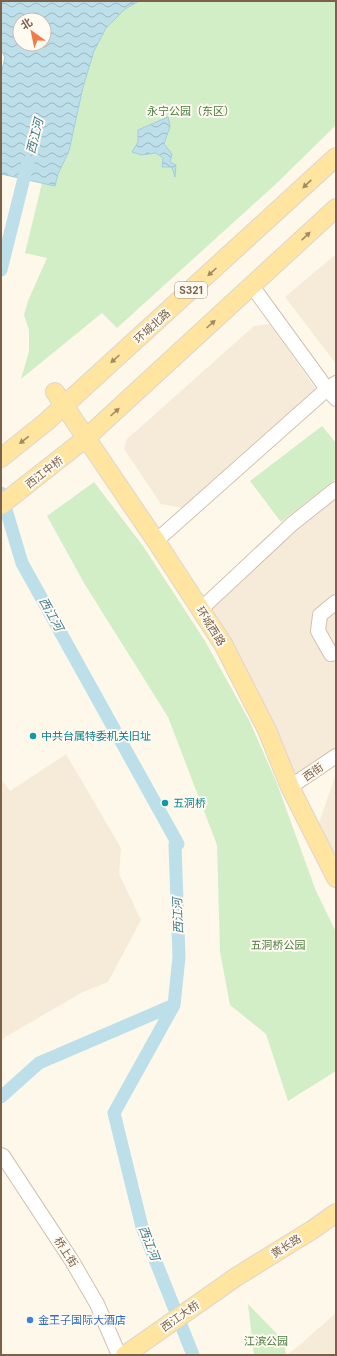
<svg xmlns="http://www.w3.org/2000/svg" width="337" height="1356" viewBox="0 0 337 1356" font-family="Inter,'Noto Sans SC',sans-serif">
<defs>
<pattern id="water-waves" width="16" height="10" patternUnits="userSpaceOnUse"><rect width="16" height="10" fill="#bcdfea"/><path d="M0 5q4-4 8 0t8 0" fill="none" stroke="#9eb8c0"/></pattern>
</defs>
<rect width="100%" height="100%" fill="#fef8ea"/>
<!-- residential -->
<path fill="#f6ebd8" d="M336 254V364L285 297Z
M270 324 317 391 184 508 161 504 124 449 127 439 254 326Z
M336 489V756L290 787 201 609Z
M66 754 121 848 119 874 141 920 108 982 83 992 7 1036 1 1041V779L10 791Z
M336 773V878L315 835Z
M336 1313V1355H287L297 1347Z"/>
<!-- park -->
<path fill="#d2eec6" d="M139 1H336V125L277 183 117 328 102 313 21 379 29 351V330L24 315 28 301 47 258 25 253 42 183 55 186 58 174 69 151 83 87 94 51 106 28 125 9Z
M322 426 336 443V479L281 522 250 481Z
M94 482 143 546 205 641 249 720 276 781 316 891 336 932V1071L288 1101 266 1034 230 1005 220 952 217 845 168 717 84 583 47 516Z
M248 1304 284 1341 286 1355H254Z"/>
<!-- water -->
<path fill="url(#water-waves)" stroke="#a1cedd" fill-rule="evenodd" d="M1 1H139L125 9 106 28 94 51 83 87 69 151 58 174 55 186 1 174V74L5 57 1 50ZM20 20H44V44H20Z
M168 117 170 126 164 144 172 154 170 162 176 165 175 177 172 167H162L163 158 156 153 141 155 132 152 138 142V130Z"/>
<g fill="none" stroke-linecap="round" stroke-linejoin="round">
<!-- canal -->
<path stroke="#bcdfea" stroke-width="13" d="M1 270 28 162
M1 493 22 563 178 844 175 845 179 957 174 1005 114 1113 142 1227 193 1355
M1 1097 39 1063 174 1005"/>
<!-- minor casing -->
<g stroke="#d2c1ae" stroke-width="16">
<path id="minor" d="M252 286 327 389 336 399
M156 541 327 389 336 383
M336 602 320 615 318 631 331 654 336 653
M201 609 292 524 336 489
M290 787 336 756
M1 1155 3 1156 72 1261 97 1304 119 1355"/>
</g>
<!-- major casing -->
<g stroke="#ddd6d0" stroke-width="20">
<path id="major" d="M55 392 156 541 223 644 267 730 290 787 336 878
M1 458 46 422 336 157
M1 505 86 438 336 208
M125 1355 236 1277 312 1230 336 1213"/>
</g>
<!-- minor -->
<use href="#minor" stroke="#fff" stroke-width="14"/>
<!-- major -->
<use href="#major" stroke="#ffe5a0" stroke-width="18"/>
</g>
<!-- one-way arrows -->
<defs><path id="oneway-solid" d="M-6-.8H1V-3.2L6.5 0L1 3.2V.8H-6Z"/></defs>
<g fill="#a38964">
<use href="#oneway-solid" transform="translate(307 184) rotate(137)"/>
<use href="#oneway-solid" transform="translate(306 236) rotate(-43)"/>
<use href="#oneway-solid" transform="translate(212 272) rotate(138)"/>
<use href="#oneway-solid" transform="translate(211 324) rotate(-42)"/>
<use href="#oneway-solid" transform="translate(115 359) rotate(138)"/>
<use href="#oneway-solid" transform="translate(115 412) rotate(-42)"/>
<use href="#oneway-solid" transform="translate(24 440) rotate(142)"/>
</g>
<!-- markers -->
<g fill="#0f9aa8" stroke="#fffbf2" stroke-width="1.5">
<circle cx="33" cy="736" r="4"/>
<circle cx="165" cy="803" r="4"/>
</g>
<circle fill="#3f7fe0" stroke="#fffbf2" stroke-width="1.5" cx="30" cy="1320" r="4"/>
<g text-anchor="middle" stroke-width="4" stroke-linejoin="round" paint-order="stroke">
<!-- shield labels -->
<rect fill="#fffbf2" stroke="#a38f7c" stroke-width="1" x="175" y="282" width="32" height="16" rx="3"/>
<g font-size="10" font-weight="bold" fill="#7c614a">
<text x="191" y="294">S321</text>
</g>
<!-- park labels -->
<g font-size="11" fill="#4a7c3e" stroke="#fffbf2">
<text x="191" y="115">永宁公园（东区）</text>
<text x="278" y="949">五洞桥公园</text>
<text x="266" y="1345">江滨公园</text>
</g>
<!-- street labels -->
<g font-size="11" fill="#7c614a" stroke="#fffbf2">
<text transform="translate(152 326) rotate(-42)" y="4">环城北路</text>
<text transform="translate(44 472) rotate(-38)" y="4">西江中桥</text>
<text transform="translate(211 626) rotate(58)" y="4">环城西路</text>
<text transform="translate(313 772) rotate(-35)" y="4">西街</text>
<text transform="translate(286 1246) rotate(-32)" y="4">黄长路</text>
<text transform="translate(66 1252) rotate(57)" y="4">桥上街</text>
<text transform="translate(180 1316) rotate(-35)" y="4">西江大桥</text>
</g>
<!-- culture labels -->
<g font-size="11" fill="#0d838f" stroke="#fffbf2" text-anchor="start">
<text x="41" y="740">中共台属特委机关旧址</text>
<text x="173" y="807">五洞桥</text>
</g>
<!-- shop labels -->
<g font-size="11" fill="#366cbe" stroke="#fffbf2" text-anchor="start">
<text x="38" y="1324">金王子国际大酒店</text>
</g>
<!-- water labels -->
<g font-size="12" font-style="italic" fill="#417c90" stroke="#fffbf2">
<text transform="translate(35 136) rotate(-76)" y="4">西江河</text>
<text transform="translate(51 614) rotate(61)" y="4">西江河</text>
<text transform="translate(178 916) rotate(-92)" y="4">西江河</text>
<text transform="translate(149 1243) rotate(69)" y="4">西江河</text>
</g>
</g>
<!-- border -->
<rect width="337" height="1356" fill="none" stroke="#7c614a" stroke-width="4"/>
<!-- north arrow -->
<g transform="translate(32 32) rotate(327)"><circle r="19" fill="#fffbf2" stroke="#cbbdaf"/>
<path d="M0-3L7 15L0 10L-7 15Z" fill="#f07d47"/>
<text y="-6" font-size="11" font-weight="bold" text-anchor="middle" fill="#7c614a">北</text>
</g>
</svg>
